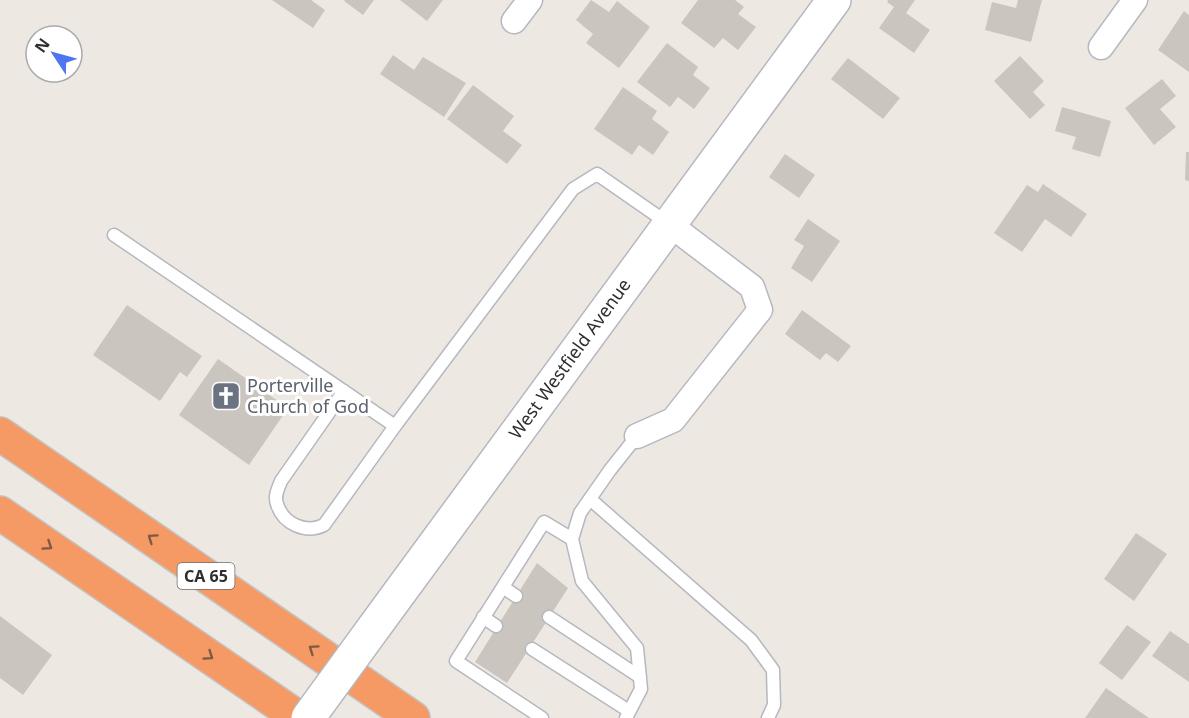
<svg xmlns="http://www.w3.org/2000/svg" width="1189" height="718" viewBox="0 0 1189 718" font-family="'Noto Sans',sans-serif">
<rect width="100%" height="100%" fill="#eee8e2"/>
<!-- building -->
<path fill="#cac6bf" d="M272 0H311L325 10 313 28Z
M345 0H374L363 15 344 1Z
M400 0H443L427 21Z
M591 0 609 12 617 1 650 27 619 68 586 43 593 34 576 20Z
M698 0H735L744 7 738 14 756 27 738 50 723 38 714 48 681 23Z
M888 0H915L906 13 930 30 914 53 879 28 894 7 887 2Z
M1018 0H1042L1031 42 985 30 992 2 1016 8Z
M1184 11 1189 15V72L1158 50Z
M667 43 698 67 693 75 710 88 694 109 678 97 670 107 637 82Z
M393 55 414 70 423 57 466 83 444 117 380 74Z
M1020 56 1044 81 1033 92 1045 105 1030 119 994 81Z
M848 58 900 98 883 119 831 79Z
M1162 79 1176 96 1160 109 1176 127 1154 145 1125 108Z
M473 85 514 116 503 131 522 145 507 164 447 119Z
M623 87 657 111 652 119 669 132 653 155 639 145 632 155 594 129Z
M1062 107 1111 121 1100 157 1072 149 1076 137 1055 131Z
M1186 152H1189V181L1185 180Z
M785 154 815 175 799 198 769 177Z
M1043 184 1087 214 1071 237 1045 219 1022 252 994 233 1027 185 1038 192Z
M808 219 840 241 812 282 791 268 804 246 794 240Z
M127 305 202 356 187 377 180 372 160 401 93 355Z
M802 310 851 346 838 362 826 353 820 360 785 334Z
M218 359 288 408 249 465 179 415Z
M1136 533 1167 554 1134 601 1104 579Z
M537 563 568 588 507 683 475 662Z
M0 616 52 655 23 695 0 678Z
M1127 625 1151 642 1122 680 1099 663Z
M1170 631 1189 644V682L1152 656Z
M1106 688 1149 718H1085Z"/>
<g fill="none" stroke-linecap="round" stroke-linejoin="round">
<!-- lane casing -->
<g stroke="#b5b8c0" stroke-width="15">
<path id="lane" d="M114 235 395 426 573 189 597 174 669 224
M344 391 281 481C278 489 274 496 277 504 283 524 306 534 324 525L395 426
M590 499 751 640 773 670 774 705 768 718
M503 587 516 596
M483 617 496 626
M549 617 640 677
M532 649 629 711
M542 718 456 661 544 522 572 539
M626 718 641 689 637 648 582 581 572 539 580 513 610 470 637 436"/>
</g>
<!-- street casing -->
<g stroke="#b5b8c0" stroke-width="27">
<path id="street" d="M514 21 530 0
M1101 47 1135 0
M637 436 673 420 760 310 752 287 669 224"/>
</g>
<!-- secondary casing -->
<g stroke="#b5b8c0" stroke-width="36">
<path id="secondary" d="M375 626 834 0"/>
</g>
<!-- highway casing -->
<g stroke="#c4c4c4" stroke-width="36">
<path id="highway" d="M0 434 413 718
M0 513 299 718"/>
</g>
<!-- lane -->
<use href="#lane" stroke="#fff" stroke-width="12"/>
<!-- street -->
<use href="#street" stroke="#fff" stroke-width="24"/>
<!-- secondary -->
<use href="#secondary" stroke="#fff" stroke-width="33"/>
<!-- highway -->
<use href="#highway" stroke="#f59a65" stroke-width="33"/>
<!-- secondary-bridge casing -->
<g stroke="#b5b8c0" stroke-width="36" stroke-linecap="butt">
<path id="secondary-bridge" d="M308 718 375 626"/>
</g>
<!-- secondary-bridge -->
<use href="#secondary-bridge" stroke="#fff" stroke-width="33"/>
</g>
<!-- one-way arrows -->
<defs><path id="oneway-chevron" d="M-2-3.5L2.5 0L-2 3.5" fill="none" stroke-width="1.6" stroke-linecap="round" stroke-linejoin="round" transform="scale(1.5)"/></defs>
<g stroke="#7e5944">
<use href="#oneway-chevron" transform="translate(152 538) rotate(-145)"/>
<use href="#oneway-chevron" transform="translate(48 546) rotate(34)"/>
<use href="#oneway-chevron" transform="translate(313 649) rotate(-145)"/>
<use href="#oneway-chevron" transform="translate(209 656) rotate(35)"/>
</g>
<!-- icons -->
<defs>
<g id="church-square" transform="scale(1.5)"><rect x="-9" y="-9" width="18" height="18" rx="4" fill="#6b7280" stroke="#fff"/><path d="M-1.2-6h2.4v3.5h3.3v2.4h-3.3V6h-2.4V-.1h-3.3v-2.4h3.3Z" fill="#fff"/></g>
</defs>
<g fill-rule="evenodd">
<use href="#church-square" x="226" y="396"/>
</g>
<g text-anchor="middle" stroke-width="6" stroke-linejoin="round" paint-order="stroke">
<!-- shield labels -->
<rect fill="#fff" stroke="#6d6d6d" stroke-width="1.5" x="177.5" y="563" width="57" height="26" rx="4.5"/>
<g font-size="16" font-weight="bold" fill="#2e2e2e">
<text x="206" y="582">CA 65</text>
</g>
<!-- street labels -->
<g font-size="18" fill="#2e2e2e" stroke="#fff">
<text transform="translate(570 359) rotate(-54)" y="6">West Westfield Avenue</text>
</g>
<!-- worship labels -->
<g font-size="18" fill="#5b616d" stroke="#fff" text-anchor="start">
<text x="247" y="392">Porterville<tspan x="247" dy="21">Church of God</tspan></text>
</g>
</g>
<!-- north arrow -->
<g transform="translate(54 54) rotate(306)"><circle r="28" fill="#ffffff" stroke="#ababab" stroke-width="1.5"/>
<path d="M0-4.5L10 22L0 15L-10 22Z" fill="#4d76f0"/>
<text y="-9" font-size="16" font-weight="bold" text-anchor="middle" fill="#2e2e2e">N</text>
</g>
</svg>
